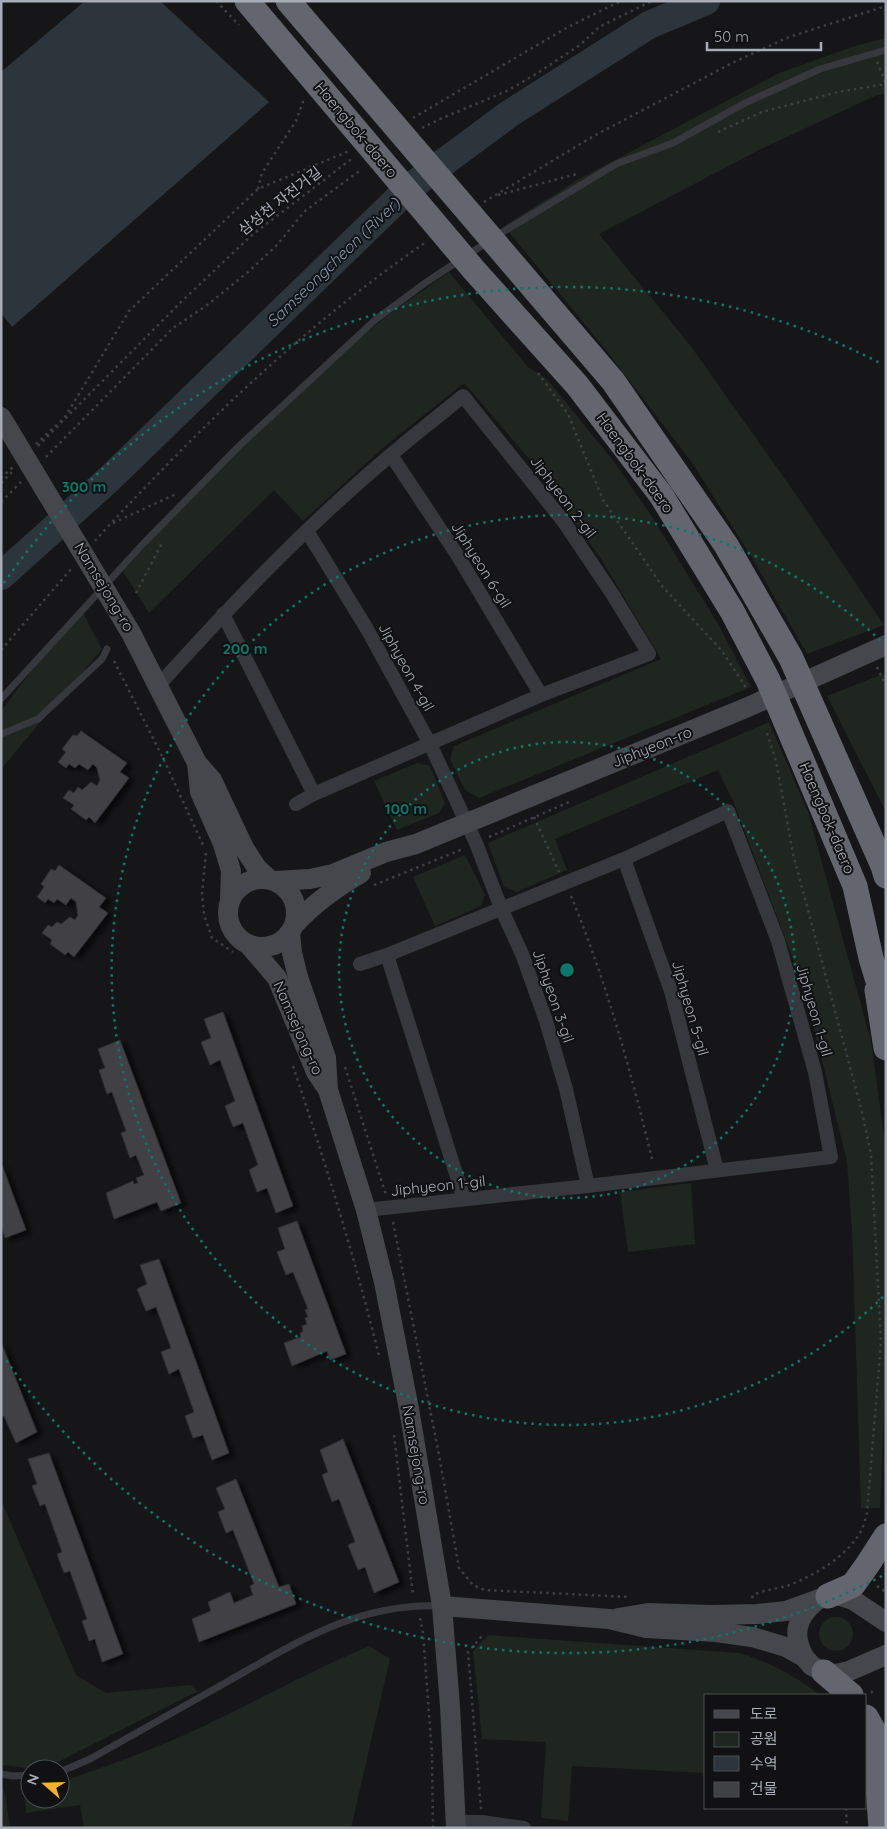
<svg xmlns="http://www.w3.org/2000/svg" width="887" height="1829" viewBox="0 0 887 1829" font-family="Quicksand,'Noto Sans KR',sans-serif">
<defs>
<filter id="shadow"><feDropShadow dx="5.5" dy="3" stdDeviation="2.5" flood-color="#0009"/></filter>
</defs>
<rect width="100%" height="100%" fill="#161618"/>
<!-- green -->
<path fill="#1e261f" d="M886 38V93L875 96 761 149 599 234 690 345 797 496 884 625 807 654 752 558 693 464 606 350 504 226 579 179 779 73 858 45Z
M449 272 528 367 547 379 615 463 651 515 718 624 751 687 479 798 465 790 450 759 454 746 661 659 603 562 537 468 464 383 385 446 303 521 274 490 149 613 123 571 194 494 287 400 388 315Z
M80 607 102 649 1 769V711Z
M886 673V812L827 696Z
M769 722 808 812 871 1041 886 1151V1360L880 1508H861L852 1229 847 1162 805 991 734 803 718 770 555 839 567 870 517 892 504 887 488 843Z
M417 763 430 766 445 803 439 813 397 830 374 781Z
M465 855 485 895 481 906 435 926 413 877Z
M691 1183 695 1244 628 1252 620 1192Z
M1 1500 76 1675 106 1693 190 1685 198 1691 52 1765 27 1768 1 1765Z
M819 1634a17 17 0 1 1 34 0a17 17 0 1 1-34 0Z
M488 1635 739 1653C770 1662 795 1676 820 1695H706V1773L572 1766 568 1821 541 1818 546 1742 482 1739 473 1651Z
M369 1646 390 1659 351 1828H84L80 1805 26 1813 24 1785H30V1799H60V1782C111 1765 163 1746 212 1722 264 1697 315 1669 369 1646Z
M1 1785 5 1793 10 1828H1Z"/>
<!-- water -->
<path fill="#2c353c" d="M85 1H160L269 102 12 327 1 313V72Z"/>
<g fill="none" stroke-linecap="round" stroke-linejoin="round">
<!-- river -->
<path stroke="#2c353c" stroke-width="28" d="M1 576 108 480 409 188 509 114 649 25 706 1"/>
</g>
<!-- building -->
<path fill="#404145" stroke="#303034" filter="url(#shadow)" d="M81 731 127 763 120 772 129 778 95 823 89 817 86 820 71 809 74 805 63 798 69 790 74 793 78 787 82 790 91 782 97 786 100 780 97 768 93 764 88 770 79 764 75 768 69 764 66 768 58 762 66 752 62 749 73 735 77 736Z
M59 865 106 898 99 907 108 913 74 957 68 952 65 955 50 944 52 940 42 933 48 925 52 927 57 922 61 924 70 917 75 920 78 915 76 902 71 898 66 905 57 899 54 903 48 899 45 903 37 897 44 887 41 884 51 869 55 871Z
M223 1012 293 1206 276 1213 267 1188 257 1192 249 1170 258 1165 243 1123 233 1127 225 1106 235 1101 220 1060 210 1065 201 1042 211 1038 204 1019Z
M120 1040 181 1203 161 1211 157 1202 114 1219 106 1193 133 1181 134 1184 138 1183 136 1178 144 1175 136 1155 130 1158 121 1133 126 1131 112 1092 107 1094 99 1070 105 1068 98 1049Z
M1 1162 26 1230 5 1238 1 1226Z
M297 1221 346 1354 330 1360 327 1351 292 1366 284 1343 301 1337 300 1333 303 1332 302 1326 307 1324 305 1318 308 1317 305 1310 308 1309 293 1272 286 1275 277 1252 285 1249 278 1228Z
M159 1259 229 1453 212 1460 203 1435 193 1438 185 1416 194 1412 179 1369 169 1374 161 1352 171 1348 156 1307 146 1311 137 1289 147 1284 140 1265Z
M1 1342 37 1432 16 1443 4 1416 1 1417Z
M343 1439 399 1582 374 1593 365 1567 358 1570 348 1545 355 1542 339 1499 332 1502 322 1475 328 1472 320 1450Z
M49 1453 123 1654 102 1662 95 1639 89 1641 82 1621 87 1619 70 1571 64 1573 57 1554 62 1552 45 1504 40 1506 32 1486 37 1484 28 1459Z
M236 1479 279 1587 289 1584 296 1604 199 1642 192 1619 211 1611 208 1602 230 1592 234 1603 253 1595 250 1586 254 1584 233 1530 226 1533 218 1512 225 1509 216 1488Z"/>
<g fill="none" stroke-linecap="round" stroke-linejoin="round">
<!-- path -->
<path stroke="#3d3f44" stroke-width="2.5" stroke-dasharray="2.5 4" stroke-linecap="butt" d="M216 1 239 25
M877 62 886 84
M413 118 568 27 621 1
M422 128 440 119 507 91 536 74 580 45 599 27 652 1
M718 132 762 112 838 92 886 84
M258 189 262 173 296 121 303 102 302 99
M498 195 577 174
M484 202 592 137 732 63 789 37 886 6
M538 373 568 414 603 500 662 586 722 651 747 689
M36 444 65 417 129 311 258 189 349 151
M38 446 181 302 252 235 354 157
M46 457 173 328 206 306 248 272 276 246 305 211 362 169
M1 478 13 467
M1 483 13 471
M1 502 21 482
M113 523 176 494
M95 541C116 517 138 495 160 472 242 387 329 309 426 242
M136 593 163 541
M1 650 72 568
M114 661 163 758 203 845
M877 667 886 686
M534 817 559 872
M489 837 569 802
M206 853 202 894 204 915 212 938 233 952
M374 885 463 849
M571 896C607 983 631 1072 653 1163
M293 1066C325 1162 355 1258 379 1356
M345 1067 386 1195
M393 1222 439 1455 459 1568 473 1585 485 1590 630 1597
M394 1435 413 1595
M877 1586 886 1592
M752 1598 753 1595C763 1590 775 1589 787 1586 813 1576 847 1557 861 1531 864 1526 865 1519 867 1513L881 1342 871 1154 861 1108 793 854 776 761 767 733
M420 1618 423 1633 432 1754 433 1828
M871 1691 875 1696
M846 1808 847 1828
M481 1809 468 1652 482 1636"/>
<!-- lane -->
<path stroke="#37383d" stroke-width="7" d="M1 699 142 545 238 447 375 320 425 283 501 233 616 164 673 143 745 103 820 69 886 50
M1 734 38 719 102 659 107 649
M60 1772 90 1759C135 1734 180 1708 225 1683 294 1644 356 1603 439 1606
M1 1774 13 1776 30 1775"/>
<!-- street -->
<path stroke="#37383d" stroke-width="14" d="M391 455 456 553 541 695
M307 531 367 629 430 744 476 843 501 908 522 954 546 1021 566 1089 588 1186
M223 614 314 794
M159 685C232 604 308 524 392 454 415 434 439 416 463 396L564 522 613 595 649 654 541 695 314 794 296 804
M624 859 671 991 717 1170
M387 955 464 1199
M360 964 387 955 624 859 728 811 778 941 815 1072 831 1157 588 1186 366 1210
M456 1822H482L524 1828"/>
<!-- secondary -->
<path stroke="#45474d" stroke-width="20" d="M1 417 131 633 197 763 212 780 244 848 257 868 269 879
M197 763 200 792 223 844 231 871 230 899
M228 913a34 34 0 1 1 68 0a34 34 0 1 1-68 0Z
M275 881 310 879 333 874 386 852 416 844 748 707 886 645
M294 925C314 903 335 888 361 873
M249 945 277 978 316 1072 328 1090 326 1058 298 977 292 953 290 932
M328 1090 366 1210 384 1282 409 1409 442 1606 450 1706 456 1828
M442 1606 609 1619 646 1628 716 1632 752 1637 786 1647 804 1657 812 1666 824 1672 836 1674 849 1671 886 1655
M618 1618 648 1613 711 1615 757 1614 786 1611 828 1596H841L853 1600 886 1622
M804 1657C792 1634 796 1618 816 1601"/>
<!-- highway -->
<path stroke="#63666e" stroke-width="25" d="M247 1 474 270 577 385 661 495 732 611 768 680 855 886 871 958 886 1007
M288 1 613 381 726 545 791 658 883 866 886 876
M877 990 886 1048
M828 1596 853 1585 868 1564 886 1536
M824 1672 851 1695
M866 1717 874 1731 881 1828"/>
</g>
<!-- distance rings -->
<g fill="none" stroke="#0f766e" stroke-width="2.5" stroke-dasharray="2.5 5">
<circle cx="567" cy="970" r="228"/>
<path d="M883 1297A455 455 0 1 1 883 643"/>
<path d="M882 1576A683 683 0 0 1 4 1357M4 583A683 683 0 0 1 882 364"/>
</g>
<g text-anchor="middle" stroke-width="4" stroke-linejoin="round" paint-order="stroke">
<!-- street labels -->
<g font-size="15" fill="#a8adb8" stroke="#111113">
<text transform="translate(356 130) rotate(50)" y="5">Haengbok-daero</text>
<text transform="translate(280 201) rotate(-38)" y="5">삼성천 자전거길</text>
<text transform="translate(635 463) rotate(54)" y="5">Haengbok-daero</text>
<text transform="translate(563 497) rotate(53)" y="5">Jiphyeon 2-gil</text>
<text transform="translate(481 565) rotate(58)" y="5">Jiphyeon 6-gil</text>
<text transform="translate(104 587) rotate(59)" y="5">Namsejong-ro</text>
<text transform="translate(406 667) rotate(61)" y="5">Jiphyeon 4-gil</text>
<text transform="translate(652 747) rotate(-22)" y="5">Jiphyeon-ro</text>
<text transform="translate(827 818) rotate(67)" y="5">Haengbok-daero</text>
<text transform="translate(553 996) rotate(71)" y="5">Jiphyeon 3-gil</text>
<text transform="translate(690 1008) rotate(74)" y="5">Jiphyeon 5-gil</text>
<text transform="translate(814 1010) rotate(74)" y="5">Jiphyeon 1-gil</text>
<text transform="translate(298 1028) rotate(66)" y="5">Namsejong-ro</text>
<text transform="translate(438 1186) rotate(-6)" y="5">Jiphyeon 1-gil</text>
<text transform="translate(416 1455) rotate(80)" y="5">Namsejong-ro</text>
</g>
<!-- water labels -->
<g font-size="16" font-style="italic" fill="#7f9bb3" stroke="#111113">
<text transform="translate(333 262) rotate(-44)" y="6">Samseongcheon (River)</text>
</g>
</g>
<circle cx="567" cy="970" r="8" fill="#0f766e" stroke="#111113" stroke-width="2.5"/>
<g font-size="15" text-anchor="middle" font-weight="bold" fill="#0f766e" stroke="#111113" stroke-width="4" stroke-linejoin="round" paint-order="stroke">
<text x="84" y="492">300 m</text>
<text x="245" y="654">200 m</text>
<text x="406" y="814">100 m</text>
</g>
<!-- border -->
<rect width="887" height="1829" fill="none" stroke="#a8adb8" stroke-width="5"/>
<!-- legend -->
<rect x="704" y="1694" width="162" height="115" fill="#111113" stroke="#4d4f55"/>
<rect x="714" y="1710" width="25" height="8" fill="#45474d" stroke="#4d4f55"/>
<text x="750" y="1719" font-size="15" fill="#a8adb8">도로</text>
<rect x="714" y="1732" width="25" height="15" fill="#1e261f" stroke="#4d4f55"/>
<text x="750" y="1744" font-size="15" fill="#a8adb8">공원</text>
<rect x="714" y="1756" width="25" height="15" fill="#2c353c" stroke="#4d4f55"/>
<text x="750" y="1769" font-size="15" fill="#a8adb8">수역</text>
<rect x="714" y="1782" width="25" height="15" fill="#404145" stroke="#4d4f55"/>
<text x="750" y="1794" font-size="15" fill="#a8adb8">건물</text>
<!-- north arrow -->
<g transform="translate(45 1784) rotate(290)"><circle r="24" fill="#111113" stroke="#4d4f55"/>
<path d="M0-4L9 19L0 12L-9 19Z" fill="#f2b134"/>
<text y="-8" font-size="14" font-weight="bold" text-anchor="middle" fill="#a8adb8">N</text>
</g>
<!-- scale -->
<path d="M707 42v8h114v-8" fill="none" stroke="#a8adb8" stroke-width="2.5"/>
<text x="714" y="42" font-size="15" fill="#a8adb8" stroke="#111113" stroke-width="4" paint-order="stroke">50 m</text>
</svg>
